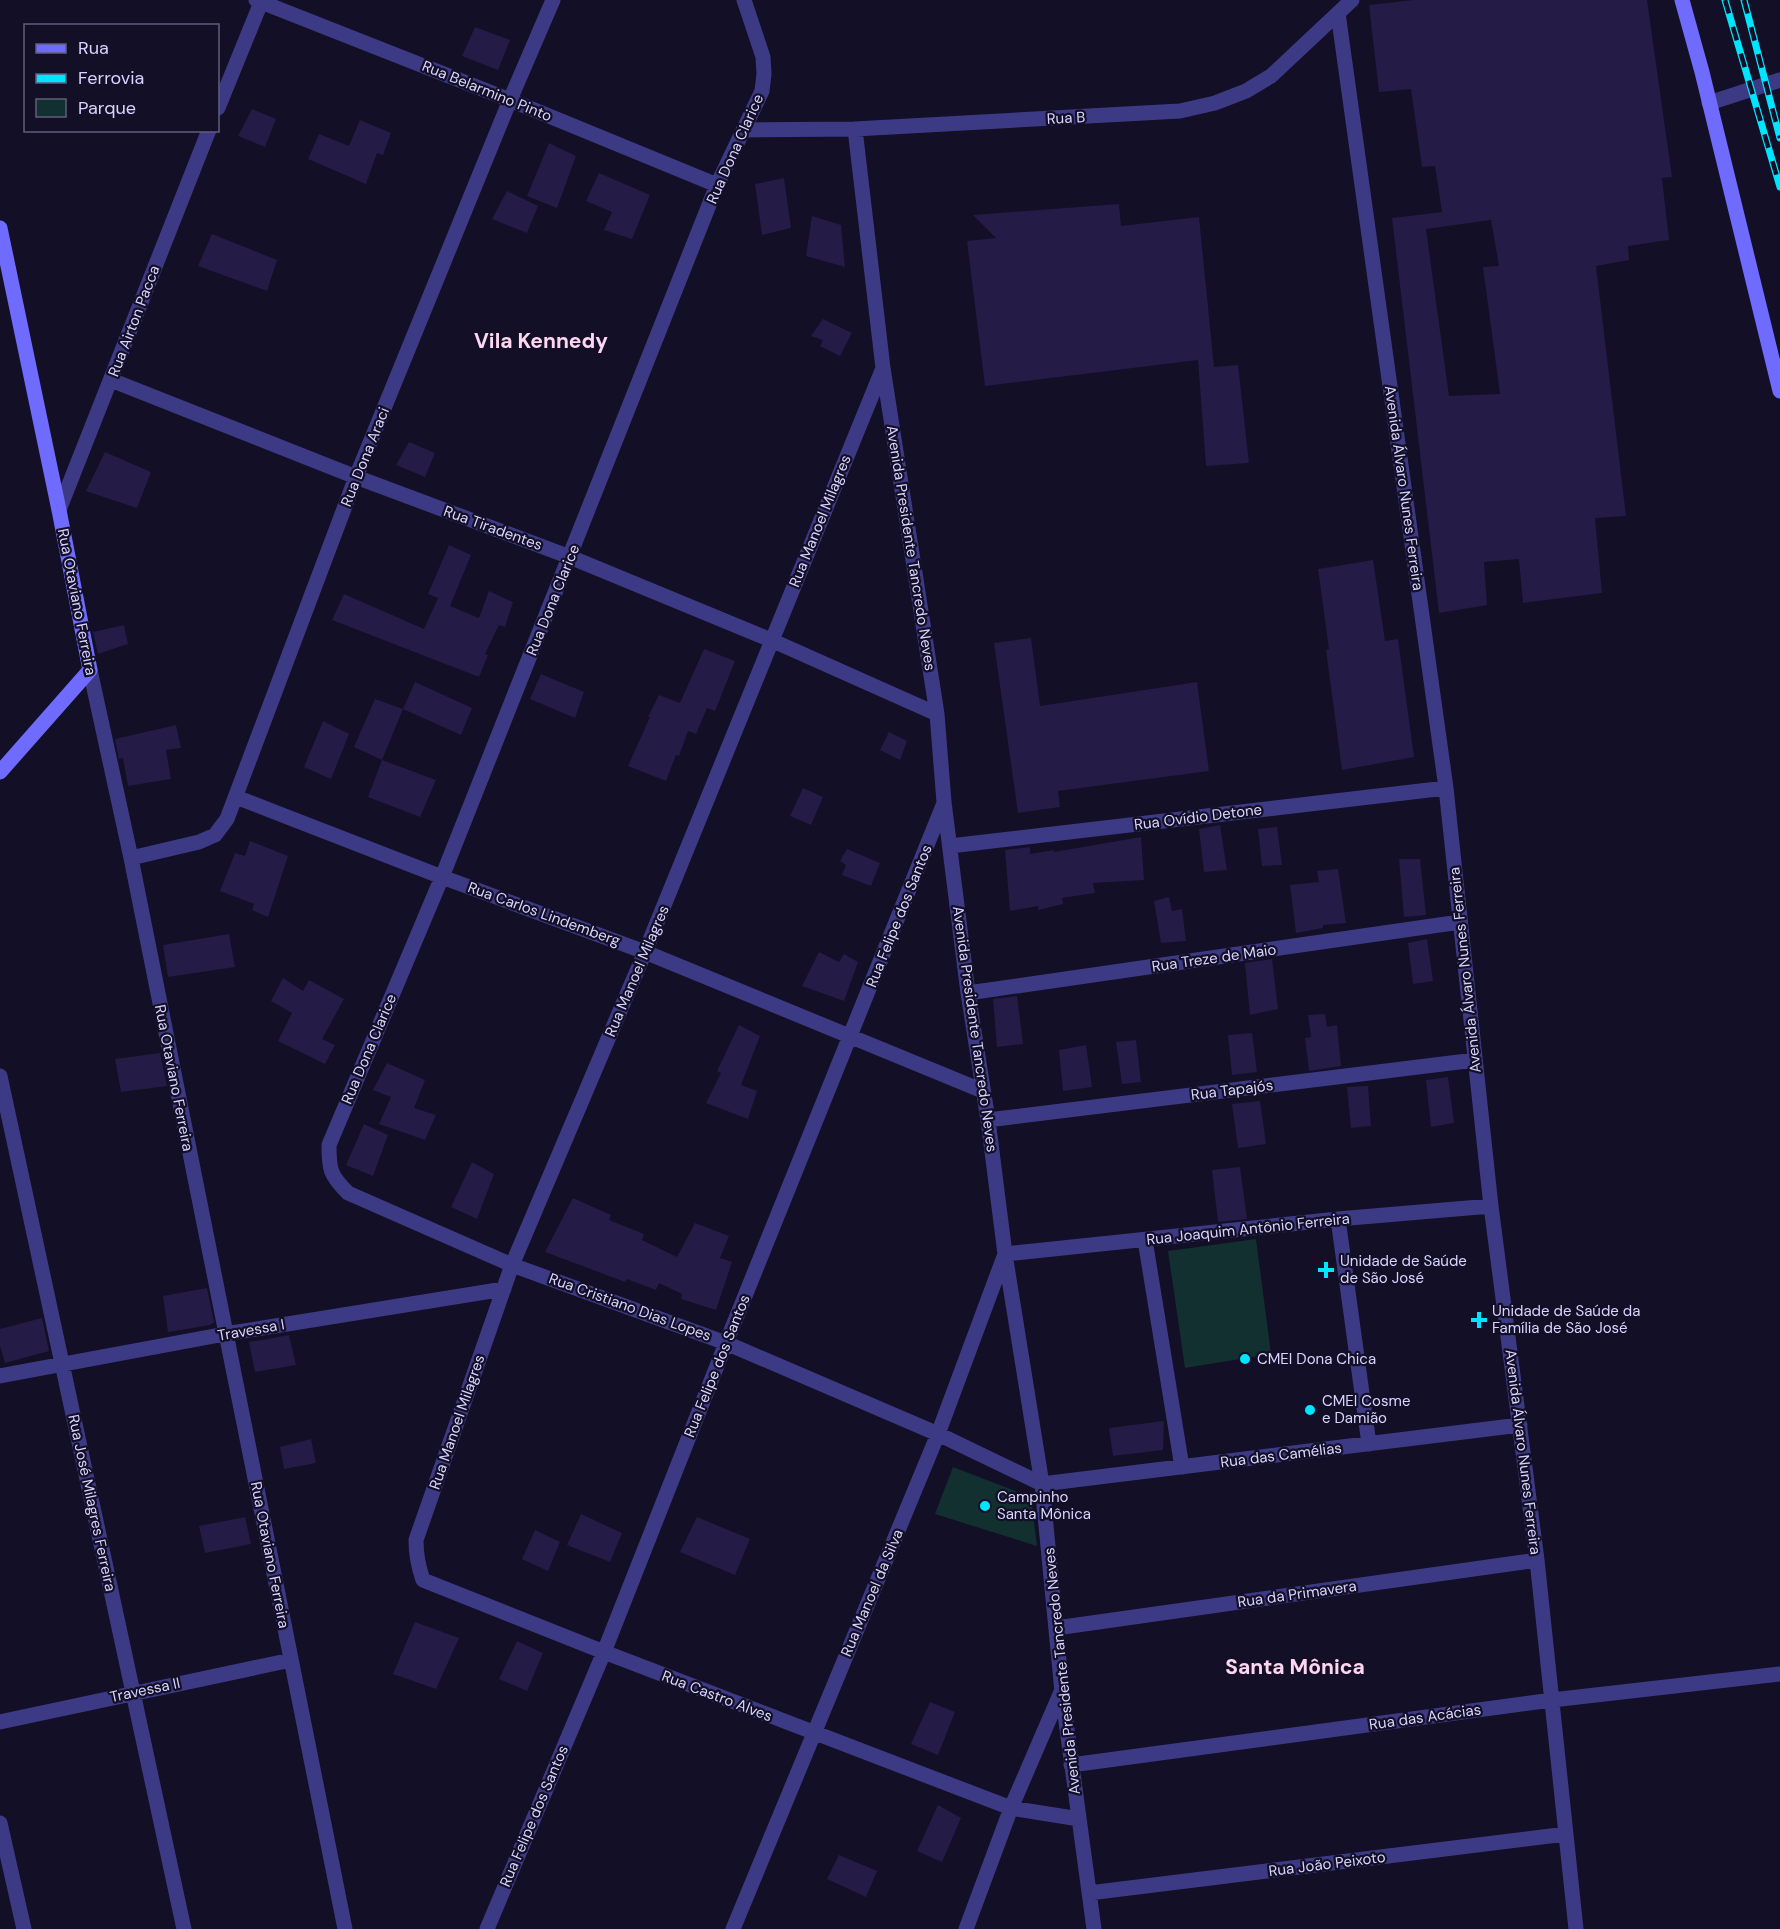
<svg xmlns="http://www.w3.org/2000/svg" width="1780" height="1929" viewBox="0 0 1780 1929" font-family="'DM Sans',sans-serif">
<rect width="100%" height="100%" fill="#130f26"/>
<!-- green -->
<path fill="#12302f" d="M1256 1239 1271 1354 1185 1368 1168 1251Z
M953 1467 1031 1497 1037 1546 935 1514Z"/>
<!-- building -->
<path fill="#241b47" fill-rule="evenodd" d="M1414 0H1647L1672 177 1662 178 1669 240 1628 246 1629 260 1596 266 1626 516 1595 518 1602 593 1523 603 1519 559 1484 562 1487 605 1439 613 1392 218 1442 212 1435 166 1422 167 1411 89 1379 92 1369 5ZM1491 220 1499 266 1483 267 1500 394 1449 396 1426 229Z
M475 27 510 40 498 70 462 56Z
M252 109 276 119 265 147 238 136Z
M360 120 391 133 383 155 377 153 366 184 308 159 319 134 349 146Z
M549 143 576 156 557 208 527 196Z
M599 173 650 195 632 239 604 230 612 212 586 201Z
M784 178 791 228 762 235 755 184Z
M507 191 538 206 527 233 492 219Z
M1119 204 1121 226 1199 217 1214 367 1238 365 1249 463 1206 466 1198 360 985 386 967 241 996 238 973 215Z
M812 216 841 225 845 267 806 256Z
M212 234 277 260 267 291 198 266Z
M823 319 852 333 840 356 820 346 823 340 811 336Z
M409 442 435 453 425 477 396 465Z
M105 452 151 472 137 508 86 491Z
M449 545 471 555 450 606 479 618 489 591 513 602 505 627 499 625 485 654 488 655 479 677 332 620 344 594 424 629 438 598 428 594Z
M1373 560 1385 641 1398 639 1414 757 1342 770 1326 650 1329 649 1318 569Z
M124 625 128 644 98 654 93 632Z
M1031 638 1040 706 1197 682 1209 771 1058 791 1060 807 1018 813 994 643Z
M704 649 735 661 715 711 707 708 696 734 688 731 679 756 676 755 666 781 628 766 650 717H648L659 695 680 703Z
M541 674 584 692 575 718 530 699Z
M415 682 472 708 461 735 403 709Z
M375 699 403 709 382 760 354 747Z
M323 721 349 734 331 779 304 767Z
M176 725 181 748 166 750 171 779 128 786 123 758 119 759 115 739Z
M889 732 907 741 900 760 880 750Z
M382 760 436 780 420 817 368 797Z
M803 788 823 797 811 825 790 816Z
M1220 825 1227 870 1204 872 1199 829Z
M1277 827 1282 865 1262 866 1258 829Z
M1141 837 1144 880 1093 883 1095 893 1062 898 1063 904 1038 910V906L1010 911 1005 850 1030 847V854L1054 850V852Z
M250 841 288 856 268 917 252 910 254 904 220 891 235 853 245 856Z
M847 849 880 863 871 886 842 875 846 865 840 861Z
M1399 859H1420L1426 915 1404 917Z
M1338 869 1346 923 1323 925V928L1296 933 1290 885 1319 882 1317 871Z
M1169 897 1172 911 1182 909 1186 941 1161 943 1154 901Z
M229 934 235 967 168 977 163 945Z
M1427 939 1433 981 1413 984 1408 943Z
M819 952 839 962 844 954 858 962 844 1001 802 986Z
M1272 959 1278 1009 1250 1015 1245 963Z
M283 978 303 991 309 980 344 999 322 1039 335 1045 325 1064 278 1041 292 1013 271 1001Z
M1017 996 1023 1044 997 1047 993 999Z
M1325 1014 1327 1027 1337 1025 1341 1066 1309 1071 1305 1038 1311 1037 1308 1015Z
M739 1025 760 1036 741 1085 757 1091 748 1119 706 1103 721 1073 717 1071Z
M1252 1033 1257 1072 1232 1075 1228 1035Z
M1136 1040 1141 1082 1122 1084 1116 1042Z
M1086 1045 1092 1087 1063 1091 1059 1050Z
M160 1053 167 1086 121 1092 115 1059Z
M387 1063 425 1080 414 1108 436 1115 425 1140 379 1124 391 1097 373 1090Z
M1448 1077 1454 1123 1431 1127 1426 1080Z
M1368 1086 1371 1126 1351 1128 1347 1087Z
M1260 1101 1266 1144 1238 1148 1232 1104Z
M364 1124 388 1135 373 1176 346 1165Z
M472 1162 494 1174 477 1219 451 1207Z
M1240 1167 1247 1219 1218 1222 1212 1170Z
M573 1198 611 1215 609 1220 644 1234 642 1240 677 1257 695 1223 729 1236 720 1258 732 1262 716 1310 681 1299 682 1294 659 1283 656 1290 627 1279 625 1282 545 1252Z
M207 1288 214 1322 210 1325 168 1332 163 1296Z
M42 1318 49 1351 5 1363 0 1346V1329Z
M289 1335 296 1365 255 1372 249 1342Z
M1164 1421 1163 1450 1113 1456 1109 1428Z
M311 1439 316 1463 284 1469 280 1447Z
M581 1514 622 1533 610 1562 567 1545Z
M245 1517 251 1544 205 1553 199 1526Z
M697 1517 750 1539 735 1575 680 1552Z
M535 1530 560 1542 548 1571 522 1559Z
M415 1622 459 1638 436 1689 393 1674Z
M517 1641 543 1653 527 1691 499 1679Z
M930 1702 955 1712 938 1755 911 1744Z
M938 1805 961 1818 942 1862 917 1851Z
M839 1855 877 1871 866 1897 827 1879Z"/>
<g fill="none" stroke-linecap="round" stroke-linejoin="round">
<!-- street -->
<path stroke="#3d3a85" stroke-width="15" d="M256 0 510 100 717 185
M744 0 763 57 764 74 762 91 717 185 442 877 329 1145C329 1170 330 1175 348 1193L512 1265 726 1343 938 1434 1042 1484 1520 1425
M1338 13 1446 788 1491 1206 1537 1560 1576 1929
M1709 103 1780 80
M218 108 262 0
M855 129 883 368 937 714 944 802 968 993 988 1120 1005 1254 1042 1484 1062 1692 1094 1929
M743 130 855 129 1180 111 1215 103 1246 91 1271 76 1352 0
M883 368 645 952 512 1265 416 1540C416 1555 418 1566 423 1580L604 1652 1011 1808 1079 1819
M111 380 356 477 570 557 771 640 937 714
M59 510 209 130
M90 670 131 858 345 1929
M236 797 442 877 645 952 983 1091
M950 846 1446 788
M131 858 199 842 215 835 227 819 356 477 510 100 553 0
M968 993 1460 922
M0 1076 184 1929
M988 1120 1475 1060
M1338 1219 1369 1444
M1145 1240 1182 1467
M0 1376 225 1334 504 1289
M1056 1628 1537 1560
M0 1722 291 1660
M1071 1765 1552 1700 1780 1674
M0 1823 24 1929
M1089 1893 1566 1834
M487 1929 604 1652 726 1343 944 803
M733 1929 938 1434 1005 1254 1338 1219 1491 1206
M966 1929 1011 1808 1061 1692"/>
<!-- secondary -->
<path stroke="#6f6bff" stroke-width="15" d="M1682 0 1702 72 1780 391
M0 228 59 510 90 670 0 772"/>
<!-- rail casing -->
<g stroke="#00e5ff" stroke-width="7">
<path id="rail" d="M1725 0 1780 187
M1744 0 1780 138"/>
</g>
<!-- rail -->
<use href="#rail" stroke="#130f26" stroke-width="4.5" stroke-dasharray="14" stroke-linecap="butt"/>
</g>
<!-- markers -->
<g fill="#00e5ff" stroke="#130f26" stroke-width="2">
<path d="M1323 1261h6v6h6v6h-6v6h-6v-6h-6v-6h6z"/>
<path d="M1476 1311h6v6h6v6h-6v6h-6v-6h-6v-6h6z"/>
<circle cx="1245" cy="1359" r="6"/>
<circle cx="1310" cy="1410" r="6"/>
<circle cx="985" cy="1506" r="6"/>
</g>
<g text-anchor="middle" stroke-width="4.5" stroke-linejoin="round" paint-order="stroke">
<!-- street labels -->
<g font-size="15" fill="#d9d4ff" stroke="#130f26">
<text transform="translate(487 91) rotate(22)" y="5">Rua Belarmino Pinto</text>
<text transform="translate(1066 118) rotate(-3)" y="5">Rua B</text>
<text transform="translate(735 149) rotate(-66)" y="5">Rua Dona Clarice</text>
<text transform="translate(134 321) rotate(-69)" y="5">Rua Airton Pacca</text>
<text transform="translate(365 457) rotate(-68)" y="5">Rua Dona Araci</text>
<text transform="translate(1404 488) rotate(82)" y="5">Avenida Álvaro Nunes Ferreira</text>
<text transform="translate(820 521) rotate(-68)" y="5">Rua Manoel Milagres</text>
<text transform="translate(493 528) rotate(20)" y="5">Rua Tiradentes</text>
<text transform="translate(911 548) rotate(81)" y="5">Avenida Presidente Tancredo Neves</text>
<text transform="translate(553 600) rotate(-68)" y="5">Rua Dona Clarice</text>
<text transform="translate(77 602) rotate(79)" y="5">Rua Otaviano Ferreira</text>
<text transform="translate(1198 817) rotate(-7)" y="5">Rua Ovídio Detone</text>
<text transform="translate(544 914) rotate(20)" y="5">Rua Carlos Lindemberg</text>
<text transform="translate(899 916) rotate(-68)" y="5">Rua Felipe dos Santos</text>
<text transform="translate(1214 958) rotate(-8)" y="5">Rua Treze de Maio</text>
<text transform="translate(1465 970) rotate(-96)" y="5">Avenida Álvaro Nunes Ferreira</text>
<text transform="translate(637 971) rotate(-67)" y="5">Rua Manoel Milagres</text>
<text transform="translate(975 1029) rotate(82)" y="5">Avenida Presidente Tancredo Neves</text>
<text transform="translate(369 1049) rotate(-67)" y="5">Rua Dona Clarice</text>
<text transform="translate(174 1078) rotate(79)" y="5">Rua Otaviano Ferreira</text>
<text transform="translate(1232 1090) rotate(-7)" y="5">Rua Tapajós</text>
<text transform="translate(1248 1229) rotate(-6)" y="5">Rua Joaquim Antônio Ferreira</text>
<text transform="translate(630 1307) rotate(20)" y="5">Rua Cristiano Dias Lopes</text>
<text transform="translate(251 1330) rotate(-10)" y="5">Travessa I</text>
<text transform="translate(717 1366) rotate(-68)" y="5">Rua Felipe dos Santos</text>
<text transform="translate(457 1422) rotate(-71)" y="5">Rua Manoel Milagres</text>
<text transform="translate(1523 1452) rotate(83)" y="5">Avenida Álvaro Nunes Ferreira</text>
<text transform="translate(1281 1455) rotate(-7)" y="5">Rua das Camélias</text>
<text transform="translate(92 1503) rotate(78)" y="5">Rua José Milagres Ferreira</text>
<text transform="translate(270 1555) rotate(79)" y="5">Rua Otaviano Ferreira</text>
<text transform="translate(872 1593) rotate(-67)" y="5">Rua Manoel da Silva</text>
<text transform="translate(1297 1594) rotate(-8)" y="5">Rua da Primavera</text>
<text transform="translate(1062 1671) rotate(-96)" y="5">Avenida Presidente Tancredo Neves</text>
<text transform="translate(145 1690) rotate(-12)" y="5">Travessa II</text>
<text transform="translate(717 1696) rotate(21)" y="5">Rua Castro Alves</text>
<text transform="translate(1425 1717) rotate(-8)" y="5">Rua das Acácias</text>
<text transform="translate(534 1816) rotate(-67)" y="5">Rua Felipe dos Santos</text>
<text transform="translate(1327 1864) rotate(-7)" y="5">Rua João Peixoto</text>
</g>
<!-- poi labels -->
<g font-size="15" fill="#d9d4ff" stroke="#130f26" text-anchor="start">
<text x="1340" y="1266">Unidade de Saúde<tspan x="1340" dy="17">de São José</tspan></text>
<text x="1492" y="1316">Unidade de Saúde da<tspan x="1492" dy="17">Família de São José</tspan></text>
<text x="1257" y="1364">CMEI Dona Chica</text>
<text x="1322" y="1406">CMEI Cosme<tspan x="1322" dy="17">e Damião</tspan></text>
<text x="997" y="1502">Campinho<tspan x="997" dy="17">Santa Mônica</tspan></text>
</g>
<!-- district labels -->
<g font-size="21" font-weight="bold" fill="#ffd6f0" stroke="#130f26">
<text x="541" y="348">Vila Kennedy</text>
<text x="1295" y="1674">Santa Mônica</text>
</g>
</g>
<!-- legend -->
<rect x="24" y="24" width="195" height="108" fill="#130f26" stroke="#625e7d" stroke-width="1.5"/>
<rect x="36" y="44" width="30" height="9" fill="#6f6bff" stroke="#625e7d" stroke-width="1.5"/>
<text x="78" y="54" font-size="18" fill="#d9d4ff">Rua</text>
<rect x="36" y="74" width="30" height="9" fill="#00e5ff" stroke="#625e7d" stroke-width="1.5"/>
<text x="78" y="84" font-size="18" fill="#d9d4ff">Ferrovia</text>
<rect x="36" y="99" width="30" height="18" fill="#12302f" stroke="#625e7d" stroke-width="1.5"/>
<text x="78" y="114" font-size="18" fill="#d9d4ff">Parque</text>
</svg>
